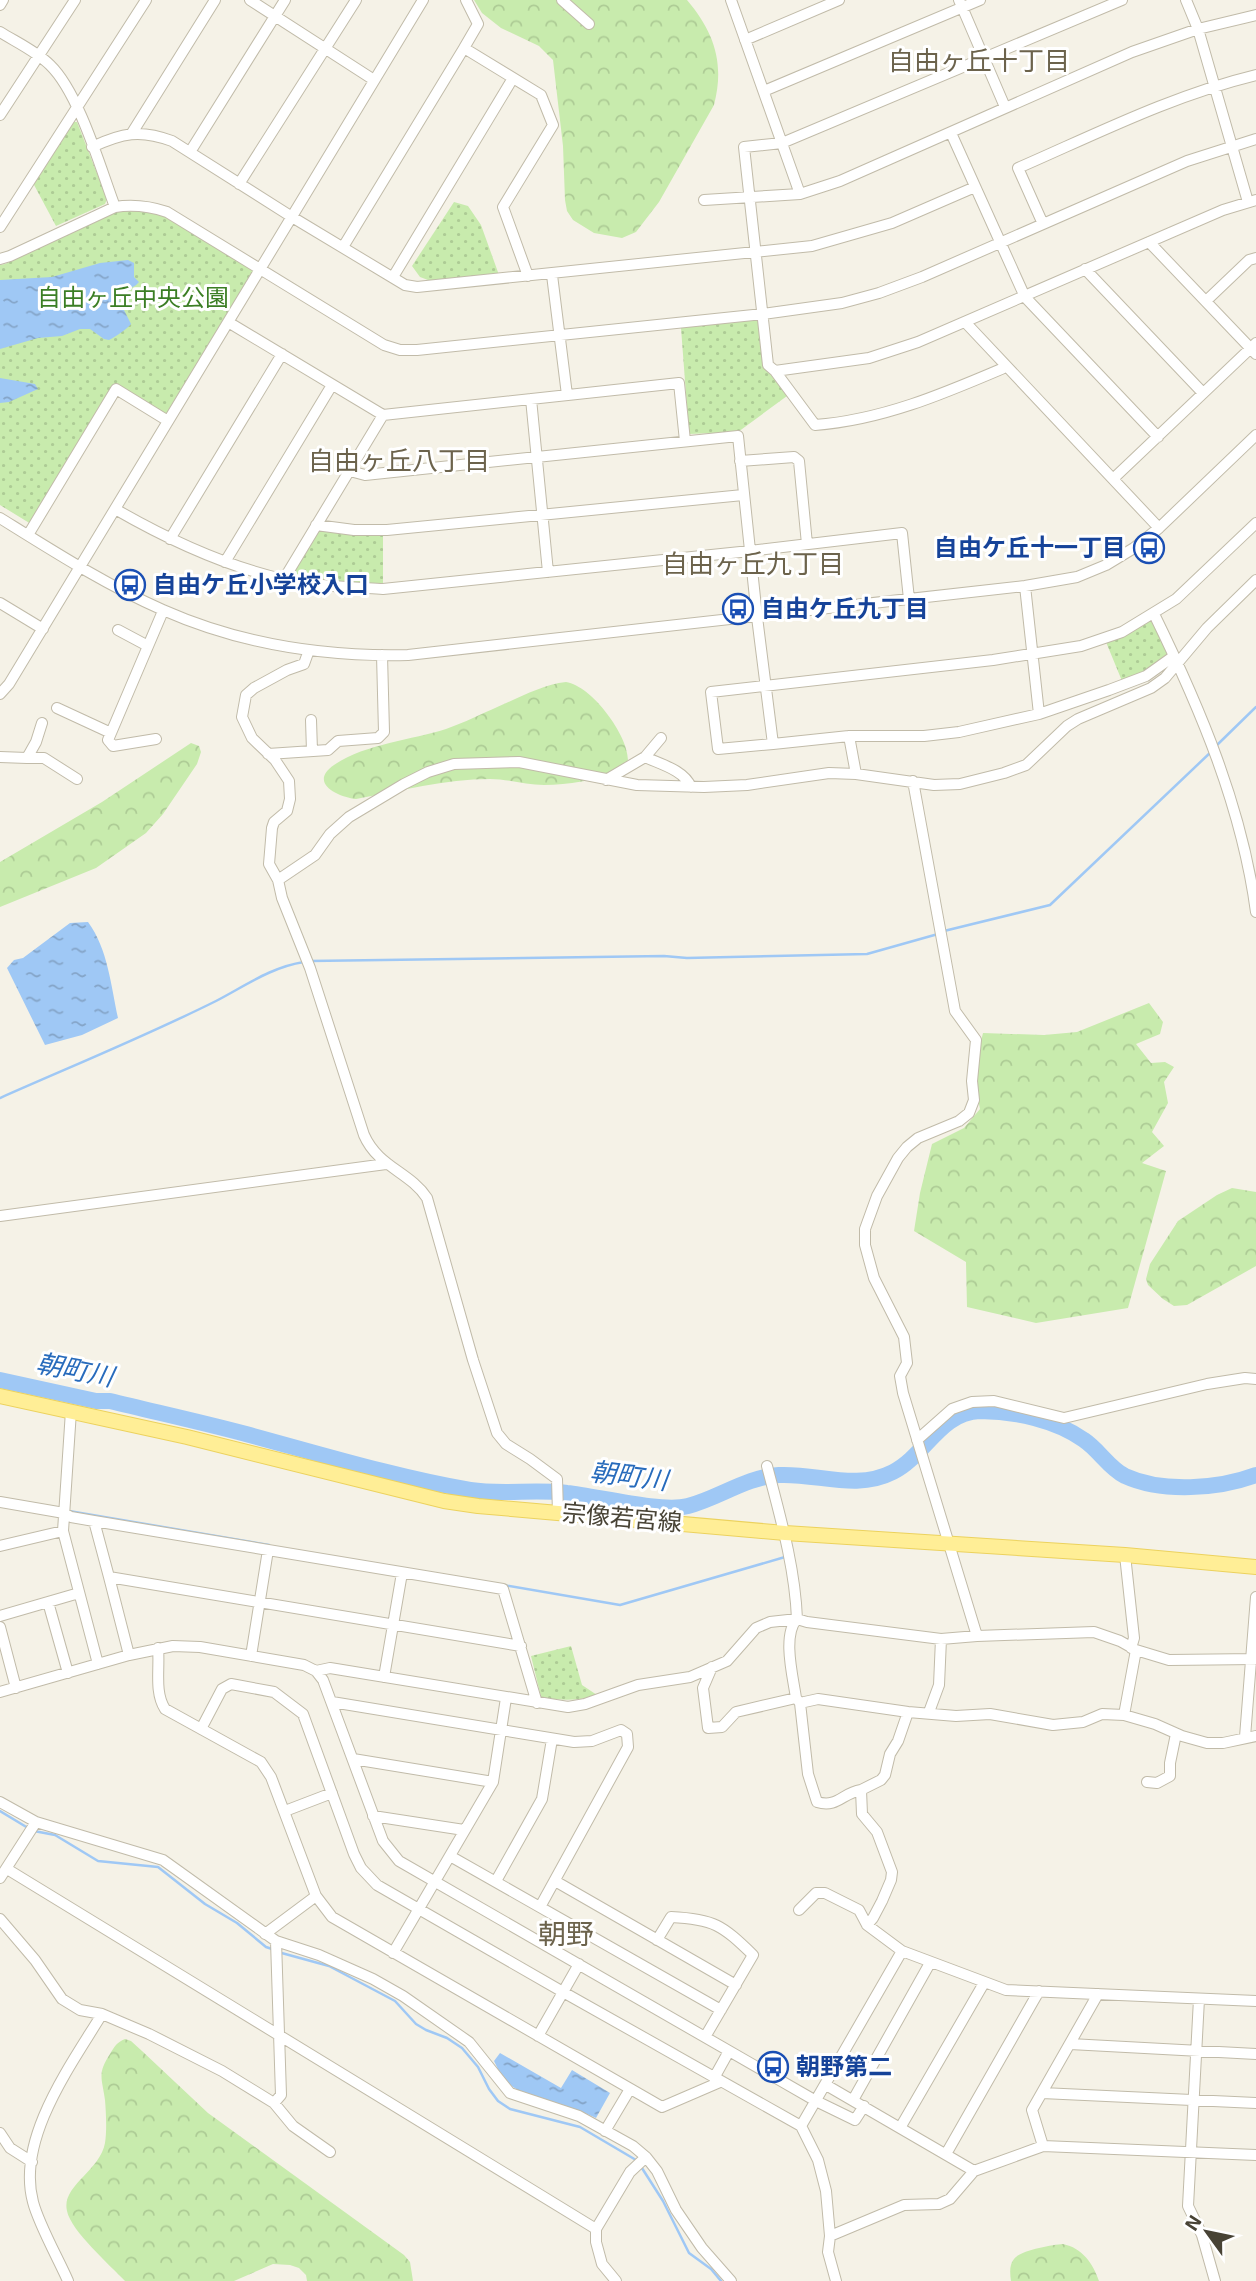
<svg xmlns="http://www.w3.org/2000/svg" width="1256" height="2281" viewBox="0 0 1256 2281" font-family="'Exo 2','Noto Sans JP',sans-serif">
<defs>
<pattern id="forest-crowns" width="20" height="18" patternUnits="userSpaceOnUse" patternTransform="scale(1.75)"><rect width="20" height="18" fill="#c8ebad"/><path d="M2 6a3 3 0 1 1 6 0M12 15a3 3 0 1 1 6 0" fill="none" stroke="#adcb95"/></pattern>
<pattern id="park-dots" width="8" height="8" patternUnits="userSpaceOnUse" patternTransform="scale(1.75)"><rect width="8" height="8" fill="#c8ebad"/><path d="M2 2h.1M6 6h.1" fill="none" stroke="#adcb95" stroke-width="1.8" stroke-linecap="round"/></pattern>
<pattern id="water-ripples" width="26" height="14" patternUnits="userSpaceOnUse" patternTransform="scale(1.75)"><rect width="26" height="14" fill="#9fc8f5"/><path d="M2 4q2-2 4 0t4 0M15 11q2-2 4 0t4 0" fill="none" stroke="#84a4c7"/></pattern>
</defs>
<rect width="100%" height="100%" fill="#f5f2e7"/>
<!-- forest -->
<path fill="url(#forest-crowns)" d="M474 0H687C714 32 725 63 714 105L659 202 636 232 622 238 594 233 573 220 567 211 565 200 563 146 553 60 539 46 501 28 482 13Z
M566 682C592 686 628 735 628 760L619 775C594 779 569 785 544 785 526 785 508 779 490 779 445 779 400 791 356 799 338 797 308 783 334 765 364 744 412 740 446 729 460 724 473 718 486 712 511 702 539 685 566 682Z
M191 743 199 746 201 752 197 764 163 814 146 833 96 868 0 907V862L102 802Z
M1149 1003 1163 1022 1160 1034 1136 1044 1151 1063 1165 1062 1174 1067 1164 1082 1168 1103 1152 1132 1164 1146 1142 1163 1166 1171 1128 1308 1036 1323 967 1307 966 1262 914 1231 920 1193 932 1144 964 1128 980 1109 973 1073 983 1033 1044 1035 1077 1032Z
M1232 1188 1256 1192V1266L1187 1305 1174 1306 1163 1299 1148 1285 1146 1279 1150 1264 1178 1221 1217 1195Z
M125 2039 131 2041 142 2051 208 2113 404 2255 410 2262 413 2281H307L306 2275 299 2268 290 2265 273 2264 234 2281H125C110 2265 71 2231 67 2211 61 2186 100 2171 105 2143 107 2130 106 2113 105 2100 102 2078 97 2074 110 2054 114 2047 117 2042 125 2039Z
M1063 2244C1082 2248 1093 2263 1099 2281H1011C1010 2274 1009 2265 1014 2259 1020 2250 1052 2245 1063 2244Z"/>
<!-- park -->
<path fill="url(#park-dots)" d="M73 122H77L107 199 105 204 56 226 33 183Z
M454 202 468 206 481 225 499 275 436 283 420 277 412 266Z
M139 209 165 216 253 271 166 414 117 384 31 524 0 505V265L5 264 119 210Z
M760 319 765 367 787 396 738 432 689 434 681 328Z
M322 531 383 535V583L360 584 293 577 292 574 318 532Z
M1151 620 1155 622 1170 653 1145 673 1122 681 1106 642Z
M571 1646 582 1685 597 1695C577 1701 562 1701 541 1697L531 1656Z"/>
<!-- water -->
<path fill="url(#water-ripples)" d="M128 260 134 263V277L139 282C133 290 125 286 119 300L131 324C127 329 115 337 109 340L104 339 90 329H80L62 336 38 338 0 349V280L52 277 100 263Z
M0 378 35 384 38 389 9 402 0 403Z
M88 922C108 949 111 986 118 1018L82 1035 45 1045 7 968 14 960 23 958 70 923Z
M500 2053 561 2088 572 2070 610 2093 596 2118C571 2105 529 2101 509 2084 502 2078 498 2069 494 2061Z"/>
<g fill="none" stroke-linecap="round" stroke-linejoin="round">
<!-- stream -->
<path stroke="#9fc8f5" stroke-width="2.5" d="M1216 746 1256 707
M944 931 1050 905 1212 751
M310 961 664 956 687 958 867 954 938 934
M0 1098C72 1066 146 1036 216 1001 245 986 271 967 304 962
M69 1511 269 1545
M503 1585 620 1605 785 1557
M0 1811 28 1828
M34 1831 55 1835 98 1861 158 1867 205 1904 237 1923 266 1947 272 1949
M278 1952 329 1966 395 2001 416 2024 426 2030 447 2038 462 2048 478 2067 489 2089 498 2101 510 2109 580 2127 636 2160
M640 2165 663 2201 689 2253 711 2269 721 2281"/>
<!-- river -->
<path stroke="#9fc8f5" stroke-width="16" d="M0 1380 96 1401H110C155 1412 201 1422 246 1434 320 1454 395 1477 470 1490 502 1495 535 1489 567 1493 597 1496 661 1513 688 1506 719 1498 746 1477 779 1475 818 1473 856 1491 893 1472 925 1456 940 1412 980 1411 1014 1411 1056 1420 1084 1440 1099 1450 1109 1468 1125 1476 1162 1493 1219 1489 1256 1475"/>
<!-- minor casing -->
<g stroke="#c1bba9" stroke-width="12">
<path id="minor" d="M250 0 374 80
M466 0 478 24 464 48 541 95 553 125 503 207 528 276
M562 0 589 24
M731 0 800 194
M959 0 1005 107
M1122 0 782 143 744 147 768 365 775 371 869 358 918 342 1223 210 1256 200
M1186 0 1198 29 1248 202
M0 5 3 0
M0 32C16 42 36 51 50 65 79 93 100 167 115 207
M745 40 839 0
M764 91 980 0
M0 115 75 0
M132 133 215 0
M951 133 1025 297 1158 437
M92 147C122 133 140 129 172 141L292 217 405 285 417 287 812 246 892 223 975 187
M190 152 285 0
M239 184 356 0
M704 200 800 194 840 181 1132 52 1198 29 1256 15
M1043 224 1018 168C1096 134 1173 95 1256 75
M0 227 146 0
M1149 242 1256 354
M343 247 464 48
M0 259 10 256 115 207C134 204 149 206 167 212L384 345 400 350H417L763 314 842 303 879 293 922 277 1187 161 1256 139
M1085 269 1203 393
M552 275 567 395
M393 277 513 78
M1206 301 1249 260 1256 258
M228 322 383 415 679 383 685 441
M965 322 1159 528
M775 371 815 425C883 420 945 393 1006 367
M531 399 548 572
M740 461 794 457 799 461 807 544
M350 471 365 475 738 436 757 617 773 744 849 736H924L959 732 1039 714 1109 690 1146 676 1174 656
M1114 478 1256 343
M115 509C167 539 222 565 282 579 315 586 350 587 383 589L750 551 902 533 909 599
M0 518C53 551 106 585 163 610 240 644 324 657 408 655L1025 586 1077 577 1106 565 1134 548 1159 528 1256 435
M316 525 354 530H387L743 495
M28 535 116 389 168 421
M170 539 282 354
M225 562 332 385
M284 579 383 415
M1025 586 1039 714
M0 603 43 629
M1154 614C1200 708 1242 807 1256 912
M118 630 148 646
M309 650 304 664 287 670 254 688 246 695 242 717 252 738 275 760 289 781 290 799 287 811 274 822 272 828 269 864 278 880 282 898 310 968 364 1135C378 1167 410 1172 427 1198L473 1360 497 1433 506 1444 530 1459 557 1479 558 1513
M0 694 9 684 423 0
M57 708 111 733
M311 720 312 751
M849 736 856 774
M156 739 113 746 108 740 163 611
M773 744 718 749 711 692 993 660 1081 646 1122 632 1176 599 1256 523
M268 754 328 750 338 741 378 738 384 732 382 655
M0 757 27 758 36 742 42 723
M645 757C660 764 684 770 691 787
M27 758H44L77 779
M606 780 645 757 661 738
M913 781 955 1011 976 1040 972 1081 974 1100 969 1113 959 1121 918 1138 907 1147 898 1158 877 1196 865 1229V1245L874 1278 904 1337 907 1363 900 1376 903 1393 977 1636
M278 880 315 855 330 834 349 817 404 784 428 772 454 764 519 762 637 785 704 787 747 785 829 773 856 774 934 785 960 784 1004 773 1026 765 1067 726 1078 719 1151 688 1165 678 1207 628 1256 580
M0 1216 386 1164
M71 1411 63 1531 98 1664
M917 1440 952 1409 972 1402 994 1401 1064 1418 1207 1384 1245 1378 1256 1379
M767 1466C780 1516 795 1567 797 1619 782 1635 793 1677 796 1698L800 1703 808 1774 817 1802C838 1808 842 1793 861 1790L862 1814 877 1832 892 1872 891 1880 882 1901 873 1918 867 1925 902 1951 1006 1990 1256 2001
M0 1502 64 1513 71 1517 94 1521 503 1589 537 1703
M94 1521 109 1577 521 1646
M0 1546 63 1531
M1125 1555 1134 1638 1131 1648
M109 1577 129 1655
M48 1602 68 1673
M0 1616 79 1593
M0 1627 16 1688
M158 1648C160 1668 154 1692 165 1709L261 1762 271 1777 316 1896 332 1917 662 2107 720 2082
M251 1656 268 1550
M712 1667 703 1688 708 1728 722 1727 736 1712 796 1698
M316 1671 330 1668 568 1707 585 1704 638 1685 690 1677 727 1661 756 1628 770 1622 797 1619 807 1622 941 1639 977 1636 1094 1632 1120 1641 1136 1650 1169 1660 1256 1659
M384 1677 402 1573
M0 1692 129 1655 173 1646 200 1647 304 1665 316 1671 323 1680 383 1841 399 1861 816 2101 855 2120 864 2106
M332 1702 574 1742 592 1741 621 1730 627 1734 628 1747 540 1907
M800 1703 818 1699 908 1712 956 1716 990 1714 1053 1725 1083 1722 1102 1714 1124 1715 1155 1724 1182 1736 1207 1743H1223L1256 1736
M929 1712 939 1685 941 1639
M1124 1715 1136 1650
M201 1729 222 1689 231 1684 274 1692 303 1714 354 1854 361 1868 377 1885 563 1992 801 2126 818 2160 826 2191 830 2236 828 2252 836 2281
M1245 1737 1256 1597
M353 1759 493 1782
M1147 1782 1157 1783 1170 1776V1763L1176 1734
M861 1790 881 1780 885 1775 890 1754 898 1741 908 1712
M0 1802 36 1822 163 1860 276 1941 319 1955 373 1979 403 1996 469 2042 510 2093 579 2116 633 2146 646 2157 657 2171 676 2210 702 2248 731 2281
M285 1811 332 1793
M373 1816 464 1830
M450 1856 721 2010
M7 1869 596 2229
M0 1878 36 1822
M496 1881 542 1799 552 1739
M555 1881 736 1985
M799 1910 816 1893H825L859 1910 867 1925
M0 1919 35 1960 62 1999 80 2010 102 2014 149 2034 222 2071 274 2103 281 2095 276 1941
M265 1934 316 1896
M657 1940 671 1917C714 1919 722 1925 753 1955L705 2037
M393 1953 493 1782 506 1698
M1199 1999 1188 2206 1202 2235 1215 2281
M538 2036 579 1964
M1070 2044 1256 2054
M714 2078 729 2051
M826 2085 974 2171
M1042 2093 1256 2103
M853 2100 930 1963
M274 2103 293 2126 330 2152
M801 2126 902 1951
M900 2128 984 1983
M605 2131 630 2089
M0 2133 10 2148 32 2162
M1043 2146 1032 2110 1098 1994
M946 2154 1039 1991
M830 2236 904 2205 939 2204 950 2199 974 2171 1043 2146 1256 2155
M68 2281C58 2258 39 2225 33 2202 16 2139 71 2065 102 2014
M616 2281 602 2264 596 2242V2229L630 2172 646 2157"/>
</g>
<!-- major casing -->
<g stroke="#ecd25e" stroke-width="16">
<path id="major" d="M0 1396 187 1437 444 1501 478 1506 785 1533 1125 1555 1256 1567"/>
</g>
<!-- minor -->
<use href="#minor" stroke="#fff" stroke-width="10"/>
<!-- major -->
<use href="#major" stroke="#ffee96" stroke-width="14"/>
</g>
<!-- icons -->
<defs>
<g id="bus-ring" transform="scale(1.575)"><circle r="9.5" fill="#fff" stroke="#1a4fb4" stroke-width="1.5"/><path d="M-5-6H5V4H4V6H2V4H-2V6H-4V4H-5ZM-3.5-4V0h7V-4ZM-3.5 1.2v1.5H-2V1.2ZM2 1.2v1.5H3.5V1.2Z" fill="#1a4fb4"/></g>
</defs>
<g fill-rule="evenodd">
<use href="#bus-ring" x="1149" y="548"/>
<use href="#bus-ring" x="130" y="585"/>
<use href="#bus-ring" x="738" y="609"/>
<use href="#bus-ring" x="773" y="2067"/>
</g>
<g text-anchor="middle" stroke-width="6" stroke-linejoin="round" paint-order="stroke">
<!-- park labels -->
<g font-size="24" fill="#3b7e24" stroke="#fff">
<text x="133" y="306">自由ヶ丘中央公園</text>
</g>
<!-- transit labels -->
<g font-size="24" font-weight="bold" fill="#164399" stroke="#fff" text-anchor="start">
<text x="1126" y="556" text-anchor="end">自由ケ丘十一丁目</text>
<text x="153" y="593">自由ケ丘小学校入口</text>
<text x="761" y="617">自由ケ丘九丁目</text>
<text x="796" y="2075">朝野第二</text>
</g>
<!-- street labels -->
<g font-size="24" fill="#484335" stroke="#fff">
<text transform="translate(622 1518) rotate(5)" y="8">宗像若宮線</text>
</g>
<!-- neighbourhood labels -->
<g font-size="26" fill="#6c634c" stroke="#fff">
<text x="979" y="70">自由ヶ丘十丁目</text>
<text x="399" y="470">自由ヶ丘八丁目</text>
<text x="753" y="573">自由ヶ丘九丁目</text>
</g>
<!-- water labels -->
<g font-size="26" font-style="italic" fill="#276bbc" stroke="#fff">
<text transform="translate(75 1370) rotate(11)" y="9">朝町川</text>
<text transform="translate(629 1476) rotate(7)" y="9">朝町川</text>
</g>
<!-- quarter labels -->
<g font-size="28" fill="#6c634c" stroke="#fff">
<text x="566" y="1944">朝野</text>
</g>
</g>
<!-- north arrow -->
<g transform="translate(1207 2232) rotate(303)" stroke="#ffffff" stroke-width="5" paint-order="stroke">
<path d="M0-5L12 26L0 18L-12 26Z" fill="#484335"/>
<text y="-10" font-size="19" font-weight="bold" text-anchor="middle" fill="#484335">N</text>
</g>
</svg>
